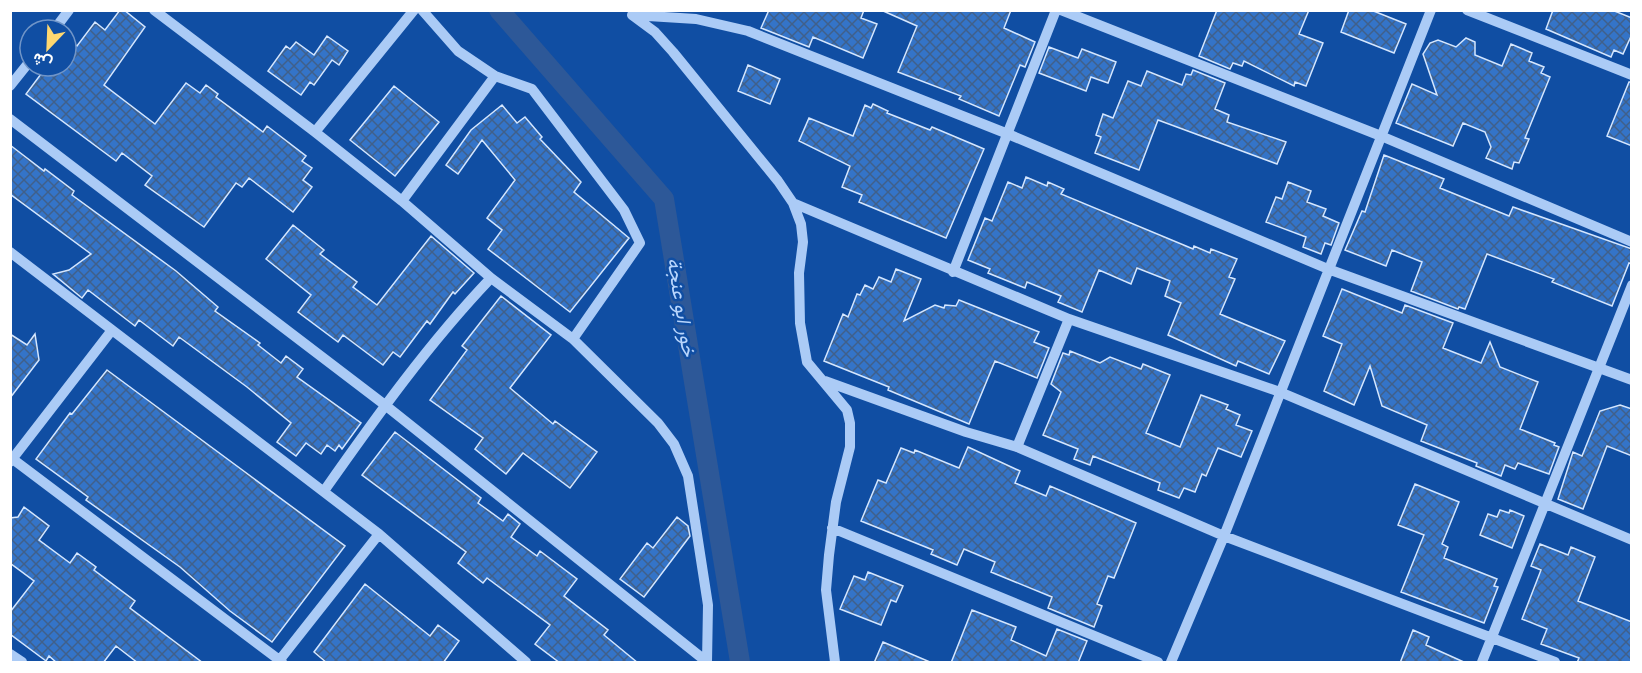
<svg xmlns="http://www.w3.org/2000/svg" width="1642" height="673" viewBox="0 0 1642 673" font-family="Raleway,Vazirmatn,sans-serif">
<defs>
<pattern id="building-cross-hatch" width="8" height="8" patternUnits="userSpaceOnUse" patternTransform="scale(1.5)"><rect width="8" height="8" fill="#3474c8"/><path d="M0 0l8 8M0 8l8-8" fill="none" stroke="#40608a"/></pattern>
</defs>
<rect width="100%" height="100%" fill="#104ea3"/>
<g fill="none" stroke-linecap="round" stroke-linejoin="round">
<!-- canal -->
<path stroke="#2d5898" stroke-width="20" d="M499 10 664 199 740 662"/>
</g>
<!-- building -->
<path fill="url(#building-cross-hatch)" stroke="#d4e6fe" stroke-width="1.5" d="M120 10H124L145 27 104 85 155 124 186 83 200 93 206 85 218 94 216 97 263 132 267 126 306 156 302 161 312 168 303 180 312 187 293 212 249 178 242 187 236 183 204 227 145 185 152 176 122 153 116 161 26 94 47 66H66V37L77 46 95 22 105 30Z
M769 10H864L861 18 877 24 863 58 813 37 809 47 761 28Z
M881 10H1011L1004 28 1035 42 1025 67 1020 65 999 116 959 99 961 96 898 72 917 26Z
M1217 10H1309L1299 34 1323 43 1306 86 1295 82 1294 86 1244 61 1242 66 1233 63 1230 69 1199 56Z
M1349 10H1371L1406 24 1394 53 1341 32Z
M1553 10H1612L1632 18V34L1623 54 1614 50 1611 57 1546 29Z
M327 36 348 51 339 65 332 60 314 85 310 82 301 95 268 71 286 46 290 49 296 42 314 55Z
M1466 38 1475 42V55L1502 66 1511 44 1532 53 1529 61 1544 67 1541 73 1550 77 1525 138 1529 139 1519 163 1514 162 1512 169 1486 158 1491 147 1485 132 1463 123 1453 146 1396 123 1412 84 1437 95 1423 54 1430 43 1438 40 1456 47Z
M1049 47 1078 58 1082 49 1116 62 1108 83 1091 77 1086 91 1039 73Z
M748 65 780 79 770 104 738 91Z
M1193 70 1225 83 1215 109 1229 115 1227 122 1286 142 1277 164 1158 120 1139 170 1095 153 1101 137 1096 135 1103 114 1113 118 1128 81 1141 86 1147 71 1182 85 1186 74 1191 75Z
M1629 82H1632V146L1607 136Z
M394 86 439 122 395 176 350 140Z
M873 104 888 111 887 113 930 130 932 127 984 149 946 238 859 202 862 195 842 187 850 166 799 141 809 118 853 136 865 105 871 108Z
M502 105 517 123 525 117 542 137 540 139 581 182 574 192 629 238 570 312 488 249 502 230 487 218 515 180 482 140 458 174 446 165 471 130Z
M10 145 44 171 45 169 74 191 72 195 176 271 218 307 215 311 260 343 258 345 281 363 286 356 303 369 297 377 361 423 342 449 339 445 335 451 327 445 321 454 306 443 296 456 277 442 291 423 247 387 179 337 173 346 139 320 135 326 88 290 82 298 53 274 69 270 91 254 10 194Z
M1384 155 1444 179 1440 188 1509 216 1513 207 1632 249V264L1629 263 1612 306 1552 282 1554 279 1487 254 1465 309 1459 307 1458 309 1411 291 1422 262 1392 250 1386 266 1345 250 1362 211 1365 212Z
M1026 177 1047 186 1048 182 1064 189 1061 194 1186 246 1193 249 1194 246 1210 253 1211 249 1237 259 1229 277 1235 279 1220 314 1285 341 1269 374 1238 361 1236 366 1168 335 1181 303 1165 296 1170 281 1137 268 1131 284 1099 270 1082 312 1058 302 1061 296 1027 282 1025 288 988 273 990 269 968 260 985 218 992 221 1008 182 1022 188Z
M1288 182 1311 191 1307 202 1326 209 1323 216 1339 223 1331 245 1325 243 1321 254 1303 247 1306 237 1266 222 1276 197 1282 199Z
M293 225 324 250 320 254 357 282 353 287 377 305 431 236 474 273 455 294 453 292 430 324 427 321 400 357 393 352 383 365 343 335 338 342 298 312 311 295 266 259Z
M896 269 921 279 904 321 935 305 944 308 945 305 956 306 959 300 1039 332 1034 342 1049 348 1037 378 995 361 969 424 888 390 889 387 824 361 843 314 848 317 857 294 860 295 865 285 873 289 879 277 891 282Z
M1342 289 1402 313 1405 305 1453 323 1443 348 1481 363 1490 342 1500 367 1538 382 1520 429 1555 443 1554 445 1559 447 1549 474 1518 463 1515 469 1505 465 1501 476 1476 466 1477 463 1421 441 1427 425 1382 406 1370 366 1354 405 1324 391 1342 344 1323 336Z
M501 296 551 335 510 388 553 424 555 421 597 452 570 488 523 453 506 474 475 449 483 438 430 400 467 350 462 346Z
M10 334 27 345 35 334 39 360 10 398Z
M1070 351 1100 363 1110 357 1141 369 1143 364 1170 375 1146 433 1180 447 1201 395 1228 405 1226 409 1240 415 1236 425 1252 431 1241 457 1218 448 1206 476 1202 474 1195 492 1184 488 1179 498 1158 490 1160 483 1093 456 1090 465 1074 459 1078 449 1043 435 1061 392 1051 384 1063 353 1069 355Z
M107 370 345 546 272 642 230 611 180 567 86 500 88 497 36 459 70 413 72 414Z
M1620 405 1632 409V456L1607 446 1583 509 1558 499 1573 452 1582 456 1600 411Z
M395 432 481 498 478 503 503 521 508 514 520 524 511 537 537 556 540 551 577 579 564 596 608 630 604 635 638 663H560L535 644 550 625 487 578 483 583 458 563 466 552 362 475Z
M968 447 1020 471 1015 483 1046 496 1050 486 1136 523 1114 578 1108 576 1097 604 1102 606 1094 627 1048 608 1052 597 991 572 995 562 964 549 957 565 931 554 933 550 861 521 878 480 886 483 901 448 914 453 915 450 959 468Z
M1415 484 1459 502 1442 544 1448 547 1444 558 1497 579 1494 586 1498 587 1484 623 1401 592 1424 535 1398 525Z
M24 507 49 526 39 540 70 563 77 553 96 567 94 570 135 601 130 608 203 663H138L116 646 103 663H57L49 656 46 661 10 634V612L34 581 10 563V518L18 517Z
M1500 510 1509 513 1510 510 1524 516 1512 548 1480 535 1488 514 1497 517Z
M677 517 688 526 690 536 644 597 620 579 647 543 653 548Z
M1540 544 1568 555 1571 547 1595 557 1578 601 1632 622V663H1577L1579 658 1541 644 1547 629 1522 619 1541 570 1531 566Z
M868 572 903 586 896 602 891 600 881 625 840 609 854 576 865 580Z
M365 584 430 636 438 625 459 641 443 663H327L314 652Z
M972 610 1016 627 1011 640 1046 656 1057 629 1087 641 1078 663H951Z
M1413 630 1429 637 1426 645 1466 663H1400Z
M883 642 930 662V663H874Z"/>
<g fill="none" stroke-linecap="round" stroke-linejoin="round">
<!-- minor -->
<path stroke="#abcbf6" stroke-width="10" d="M154 10 315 132 402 201 491 278 573 339 658 423 674 444 688 476 708 605 707 662
M422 10 458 51 495 76 532 89 624 210 640 243 573 339
M1061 10 1381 136 1632 242
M1467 10 1632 75
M632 15 696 19 748 31 1008 134 1328 269 1632 380
M632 15 655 32 673 52 778 181 793 203 801 224 803 242 799 273 800 323 807 362 847 410 850 423V447L836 502 829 555 826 590 835 662
M54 30 69 10
M10 86 30 61
M10 119 385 405 707 662
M315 132 414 10
M402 201 495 76
M793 203 1069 319 1280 392 1632 540
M10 252 379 534 526 662
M953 272 1056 10
M825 381 966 432 1017 447 1224 536 1555 662
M1017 447 1069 319
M10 457 282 662
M10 462 112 330
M324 491C376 417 429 343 491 278
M832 528 1158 662
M10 654 22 662
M278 662 379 534
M1171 662 1224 536 1431 10
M1482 662 1632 285"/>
</g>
<g text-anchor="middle" stroke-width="5" stroke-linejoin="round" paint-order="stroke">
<!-- water labels -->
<g font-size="20" font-style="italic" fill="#b8d5fc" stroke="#104ea3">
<text transform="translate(682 307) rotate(81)" y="7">خور ابو عنجة</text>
</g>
</g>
<!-- border -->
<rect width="1642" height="673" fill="none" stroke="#ffffff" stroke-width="24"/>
<!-- north arrow -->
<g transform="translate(48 48) rotate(203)"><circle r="28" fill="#104ea3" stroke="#7095c8" stroke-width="1.5"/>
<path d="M0-4.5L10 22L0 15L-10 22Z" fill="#ffd870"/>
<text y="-9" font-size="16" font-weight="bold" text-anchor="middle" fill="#ffffff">ش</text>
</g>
</svg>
